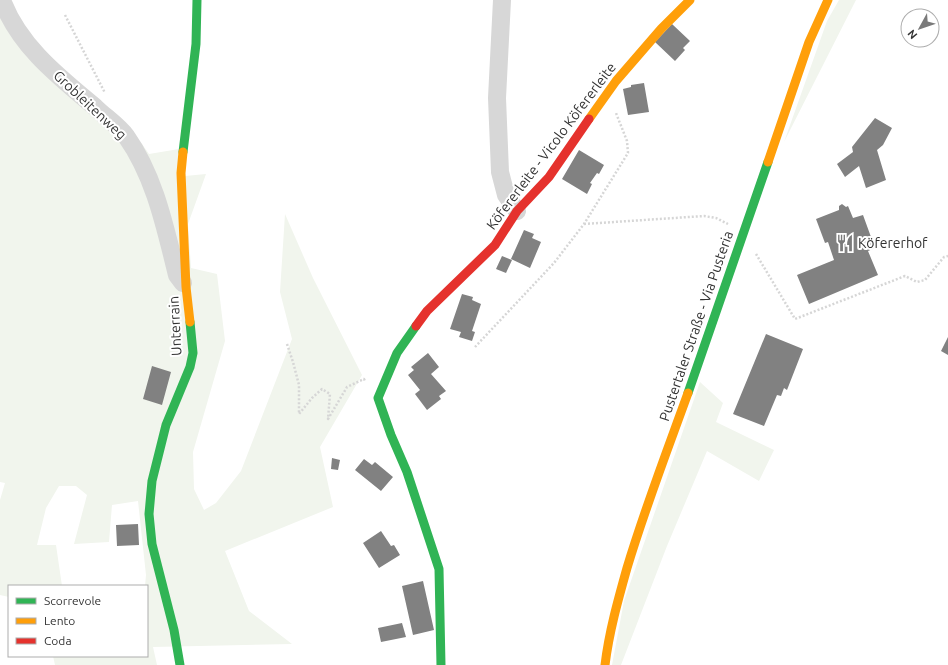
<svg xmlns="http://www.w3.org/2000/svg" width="948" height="665" viewBox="0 0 948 665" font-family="Ubuntu,sans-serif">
<rect width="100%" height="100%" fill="#fff"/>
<!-- green -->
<path fill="#f1f5ed" d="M839 0H856L784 142 827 21Z
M0 5 70 94 142 144 149 154 185 148V176L206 174 188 224 191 268 217 274 225 341 193 452 194 489 204 510 216 503 241 471 292 339 280 292 285 214 313 278 362 375 320 447 333 507 225 551 249 611 292 644 153 647 157 665H55L53 656H147V586H145L146 575 138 501 112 505 109 542 74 544 87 495 76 486H59L46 508 37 545H56L62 586H9V597L0 595V500L5 483 0 482Z
M700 382 723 403 716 422 774 450 759 481 707 451 667 546 621 665H612L624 601Z"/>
<!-- building -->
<path fill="#818181" d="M672 24 690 41 683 48 685 50 675 61 655 42Z
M644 83 649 112 628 115 623 89 631 87V85Z
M875 118 892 128 883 145 877 150 886 180 866 188 859 166 845 177 837 164 853 152 852 147Z
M579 150 604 165 599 174 597 173 590 183 592 184 587 194 562 179Z
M842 204 846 207 848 206 853 218 863 215 875 248 868 251 878 275 809 304 797 275 834 260 828 242 825 243 816 219 839 210V206Z
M524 230 534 234 532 238 541 242 530 268 511 259Z
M502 256 512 260 506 273 496 269Z
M462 294 473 297 472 300 481 304 472 331 475 332 472 341 459 337 461 332 450 329Z
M766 334 803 349 787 390 784 388 781 396 777 395 764 426 733 414Z
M948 337V355L941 351Z
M428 353 439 367 431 374 446 391 439 396 441 399 427 410 415 394 420 390 408 375 414 370 411 367Z
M152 366 171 372 162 405 143 399Z
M332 458 340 460 338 470 331 469Z
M364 459 372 465 375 462 393 477 381 491 355 470Z
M138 524 139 545 117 546 116 525Z
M381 531 391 546 394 545 400 555 379 568 363 543Z
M423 581 434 630 413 635 402 586Z
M402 623 406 637 381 642 378 628Z"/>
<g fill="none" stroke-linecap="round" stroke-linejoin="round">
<!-- path -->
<path stroke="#d6d6d6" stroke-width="2.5" stroke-dasharray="2 2" stroke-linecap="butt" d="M65 15 105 93
M584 224 704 216 716 218 728 224
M756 254 795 319 905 276 917 282 925 280 944 257 948 256
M287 344 293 362 299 385V414L312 398 322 389 330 394 328 419 347 387 364 379 365 381
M475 347 554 263 584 224 628 153 627 141 616 113"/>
<!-- street -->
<path stroke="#d7d7d7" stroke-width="18" d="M2 0C19 46 59 77 95 107 104 116 119 126 126 136 155 177 165 227 177 275L183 283
M502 0 497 98 500 172 506 195 517 211"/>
<!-- fast -->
<path stroke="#30b455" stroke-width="9" d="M183 152 196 44 197 0
M416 326 397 353 378 398 391 435 407 472 439 569 441 665
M688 393 768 162
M180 665 174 630 152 544 149 514 152 481 166 425 190 367 193 353 190 322"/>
<!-- slow -->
<path stroke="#ff9f0a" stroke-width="9" d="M589 119 616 81 661 29 690 0
M183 152 181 173 186 287 190 322
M768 162 809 42 828 0
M605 665C609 632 618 600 627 568 645 508 667 451 688 393"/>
<!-- jam -->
<path stroke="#e5322d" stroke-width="9" d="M416 326 427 311 495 245 517 211 549 177 589 119"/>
</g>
<!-- icons -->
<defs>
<g id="restaurant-bare" transform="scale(1.38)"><path d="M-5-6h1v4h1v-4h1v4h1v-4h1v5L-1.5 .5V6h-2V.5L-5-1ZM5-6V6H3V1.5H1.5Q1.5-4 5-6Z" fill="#7a7a7a" stroke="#fff" stroke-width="2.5" paint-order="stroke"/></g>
</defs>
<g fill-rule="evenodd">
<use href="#restaurant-bare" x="845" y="243"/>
</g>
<g text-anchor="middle" stroke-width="4" stroke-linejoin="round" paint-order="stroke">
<!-- street labels -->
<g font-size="14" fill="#333" stroke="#fff">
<text transform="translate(90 105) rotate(43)" y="5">Grobleitenweg</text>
<text transform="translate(551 146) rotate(-53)" y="5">Köfererleite - Vicolo Köfererleite</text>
<text transform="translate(175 326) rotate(-93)" y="5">Unterrain</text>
<text transform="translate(696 326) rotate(-71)" y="5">Pustertaler Straße - Via Pusteria</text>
</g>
<!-- poi labels -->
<g font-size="14" fill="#333" stroke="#fff" text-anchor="start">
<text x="858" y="248">Köfererhof</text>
</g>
</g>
<!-- legend -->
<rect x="8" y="585" width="140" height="72" fill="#ffffff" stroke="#adadad"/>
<rect x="16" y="598" width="20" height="6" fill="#30b455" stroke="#adadad"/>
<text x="44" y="605" font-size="12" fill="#333333">Scorrevole</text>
<rect x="16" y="618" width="20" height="6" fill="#ff9f0a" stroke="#adadad"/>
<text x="44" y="625" font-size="12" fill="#333333">Lento</text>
<rect x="16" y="638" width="20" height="6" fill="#e5322d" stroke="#adadad"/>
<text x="44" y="645" font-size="12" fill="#333333">Coda</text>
<!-- north arrow -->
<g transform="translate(920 28) rotate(230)"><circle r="19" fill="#ffffff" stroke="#adadad"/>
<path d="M0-3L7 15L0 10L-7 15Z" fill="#7a7a7a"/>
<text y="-6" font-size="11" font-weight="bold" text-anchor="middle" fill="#333333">N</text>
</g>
</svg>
